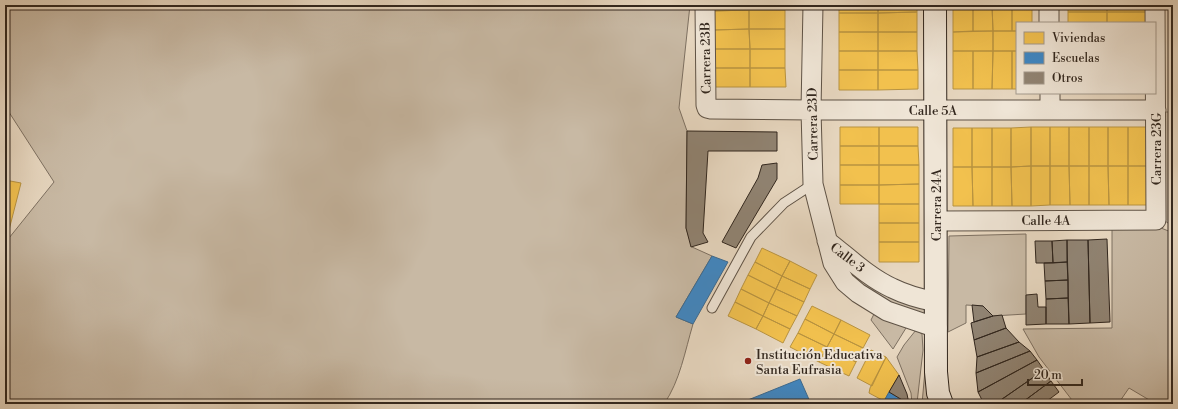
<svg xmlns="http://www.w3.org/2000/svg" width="1178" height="409" viewBox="0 0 1178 409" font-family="'Libre Bodoni',serif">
<rect width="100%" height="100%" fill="#e7d7c0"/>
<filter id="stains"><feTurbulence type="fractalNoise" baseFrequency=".005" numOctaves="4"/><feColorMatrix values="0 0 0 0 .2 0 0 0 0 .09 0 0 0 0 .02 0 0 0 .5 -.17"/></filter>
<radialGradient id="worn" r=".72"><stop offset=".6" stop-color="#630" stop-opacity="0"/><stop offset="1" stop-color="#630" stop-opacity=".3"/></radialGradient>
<!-- green -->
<path fill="#c8b9a4" stroke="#7d7061" d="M5 5H589L610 7 623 5H690L679 108 687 131 686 228 692 247 712 256 676 317 693 324C685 351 680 381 664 404H5V243L54 182 5 106Z
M1165 112H1173V222L1168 223 1162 219Z
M1156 226 1171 232 1173 231V404H1156L1129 388 1118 404H1075L1039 357 1023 329 1112 328V227Z
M1026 234V314L993 316 983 306 966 305V323L948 332 949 236Z
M838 265 926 306V319L889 305 849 279Z
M875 312 907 325 906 328 893 349 871 320Z
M916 330 922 334 923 350 917 403 912 404 911 393 897 357 904 345Z
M926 359 930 401 922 404Z"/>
<!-- homes -->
<path fill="#f2c14e" stroke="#b89340" d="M713 5H749V10L713 11Z
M749 5H785V10H749Z
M839 5H878V13H839Z
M878 5H917V12L878 13Z
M953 5H973V31L953 32Z
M973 5H992L993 31H973Z
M992 5H1012V31H993Z
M1012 5H1032V23H1017V31H1012Z
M1068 5H1107V12H1068Z
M1107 5H1146V12H1107Z
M749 10V29L714 30 713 11Z
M749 10H785V29H749Z
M917 12V32H878V13Z
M1068 12H1107V23H1068Z
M1107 12H1146V23H1107Z
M839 13H878V32H839Z
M749 29 750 49H714V30Z
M749 29H785V49H750Z
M993 31V51H953V32Z
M993 31H1017V51H993Z
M839 32H878V51H839Z
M878 32H917V51H878Z
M714 49H750V68H714Z
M750 49H785V68H750Z
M839 51H878V70H839Z
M878 51H917L918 70H878Z
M953 51H973V89H953Z
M973 51H993L992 89H973Z
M993 51H1012V89H992Z
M1012 51H1017V89H1012Z
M714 68H750V87H714Z
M750 68H785L786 87H750Z
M839 70H878V90H839Z
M878 70H918V89L878 90Z
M840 127H879V146H840Z
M879 127H918V146H879Z
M1031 127H1050V166H1031Z
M1031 127V166L1011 167V128Z
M1050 127H1069V166H1050Z
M1069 127H1089V166H1069Z
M1089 127H1108V166H1089Z
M1108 127H1128V166H1108Z
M1128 127H1147V166H1128Z
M953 128H972V167H953Z
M972 128H992V167H972Z
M992 128H1011V167H992Z
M840 146H879V165H840Z
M879 146H918L919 165H879Z
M840 165H879V185H840Z
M879 165H919V184L879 185Z
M1031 166H1050V205L1031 206Z
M1031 166V206H1012L1011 167Z
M1050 166H1069L1070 205H1050Z
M1069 166H1089V205H1070Z
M1089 166H1108L1109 205H1089Z
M1108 166H1128V205H1109Z
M1128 166H1147V205H1128Z
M953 167H972L973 206H953Z
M972 167H992V206H973Z
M992 167H1011L1012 206H992Z
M5 180 21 183 9 230 5 229Z
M919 184V204H879V185Z
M840 185H879V204H840Z
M879 204H919V223H879Z
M879 223H919V242H879Z
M879 242H919V262H879Z
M762 248 790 261 782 276 755 262Z
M790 261 817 275 810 289 782 276Z
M755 262 782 276 776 289 748 275Z
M748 275 776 289 769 303 741 289Z
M782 276 810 289 804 302 776 289Z
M741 289 769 303 763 316 735 302Z
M776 289 804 302 797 316 769 303Z
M735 302 763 316 756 329 728 316Z
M769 303 797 316 790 329 763 316Z
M812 306 841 320 834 334 805 319Z
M763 316 790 329 783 343 756 329Z
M805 319 834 334 827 347 798 333Z
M841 320 870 335 863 348 834 334Z
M798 333 827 347 819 362 790 347Z
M834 334 863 348 856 362 827 347Z
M827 347 856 362 849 376 819 362Z
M871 350 886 357 872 386 857 378Z
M886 357 899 375 884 401 869 393 870 388Z"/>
<!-- schools -->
<path fill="#3f88c5" stroke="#3b6b93" d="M712 256 728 262 693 324 676 317Z
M800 379 811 404H738Z
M889 392 909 404H887L884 401Z"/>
<!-- building -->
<path fill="#908372" stroke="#32271e" d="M687 131 777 132V151H708L703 233 708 242 691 247 686 228Z
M777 163V179L736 248 722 242 758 178 762 165Z
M1107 239 1110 322 1090 323 1088 240Z
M1067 240V262L1053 263 1052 241Z
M1067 240H1088L1090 323 1069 324Z
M1035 241H1052L1053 263H1036Z
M1067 262 1068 280 1045 281 1044 263Z
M1068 280V298L1046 299 1045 281Z
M1037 294 1038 307H1046V324L1026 325V295Z
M1068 298 1069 324H1046V299Z
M972 305 983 306 993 316 974 322Z
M1002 315 1006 328 974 340 971 323 993 316Z
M1006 328 1019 342 977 357 974 340Z
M1019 342 1030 351 976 373 977 357Z
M1030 351 1037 360 978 392 976 373Z
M1037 360 1044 370 995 404H984L978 392Z
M1044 370 1051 381 1020 404H995Z
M899 375 907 394 909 404 889 392Z
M1051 381 1059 392 1043 404H1020Z"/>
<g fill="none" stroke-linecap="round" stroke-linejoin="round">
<!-- lane casing -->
<g stroke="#5f5346" stroke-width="11">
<path id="lane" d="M712 308 751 237 784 203 813 184"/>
</g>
<!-- street casing -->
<g stroke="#5f5346" stroke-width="21">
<path id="street" d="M705 5 706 105 707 108 711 109 811 110H1156
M813 5 811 110 813 184 833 263 845 282 858 293 887 311 937 328
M1049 5V23
M1050 93V110
M936 221 1156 220 1155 5
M827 241C848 257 868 277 892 288 906 295 921 299 936 302"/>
</g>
<!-- secondary casing -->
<g stroke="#32271e" stroke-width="24">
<path id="secondary" d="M935 5 936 372 938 393 942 404"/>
</g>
<!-- lane -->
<use href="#lane" stroke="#efe5d6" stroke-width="9"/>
<!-- street -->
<use href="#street" stroke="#efe5d6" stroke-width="19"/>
<!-- secondary -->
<use href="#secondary" stroke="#efe5d6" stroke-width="22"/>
</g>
<!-- markers -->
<circle fill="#8f2418" stroke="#efe5d6" stroke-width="1.5" cx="748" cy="361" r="4"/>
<g text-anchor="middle" stroke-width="4" stroke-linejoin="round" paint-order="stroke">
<!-- street labels -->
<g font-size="13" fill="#32271e" stroke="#efe5d6">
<text transform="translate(705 58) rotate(-91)" y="5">Carrera 23B</text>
<text x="933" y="115">Calle 5A</text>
<text transform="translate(812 124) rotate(-91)" y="5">Carrera 23D</text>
<text transform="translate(1156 149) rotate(-90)" y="5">Carrera 23G</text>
<text transform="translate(936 205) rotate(-90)" y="5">Carrera 24A</text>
<text x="1046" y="225">Calle 4A</text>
<text transform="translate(848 257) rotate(37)" y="5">Calle 3</text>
</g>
<!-- poi labels -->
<g font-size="13" fill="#32271e" stroke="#efe5d6" text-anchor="start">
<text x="756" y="359">Institución Educativa<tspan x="756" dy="15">Santa Eufrasia</tspan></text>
</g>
</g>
<!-- margin -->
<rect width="1178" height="409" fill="none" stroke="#e7d7c0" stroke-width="20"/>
<rect x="6" y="6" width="1166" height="397" fill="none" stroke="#32271e" stroke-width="2"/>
<rect x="10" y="10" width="1158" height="389" fill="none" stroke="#32271e"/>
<!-- legend -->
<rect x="1016" y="22" width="140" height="72" fill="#efe5d6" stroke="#a3998c"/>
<rect x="1024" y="32" width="20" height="12" fill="#f2c14e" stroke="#a3998c"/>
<text x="1052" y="42" font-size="12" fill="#32271e">Viviendas</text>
<rect x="1024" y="52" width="20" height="12" fill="#3f88c5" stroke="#a3998c"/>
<text x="1052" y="62" font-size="12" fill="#32271e">Escuelas</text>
<rect x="1024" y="72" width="20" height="12" fill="#908372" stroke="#a3998c"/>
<text x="1052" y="82" font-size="12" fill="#32271e">Otros</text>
<!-- scale -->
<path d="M1028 379v6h54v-6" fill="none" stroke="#32271e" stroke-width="2"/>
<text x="1034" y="379" font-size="12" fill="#32271e" stroke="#efe5d6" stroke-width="3" paint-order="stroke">20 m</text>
<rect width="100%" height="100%" filter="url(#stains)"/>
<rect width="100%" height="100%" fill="url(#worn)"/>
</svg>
